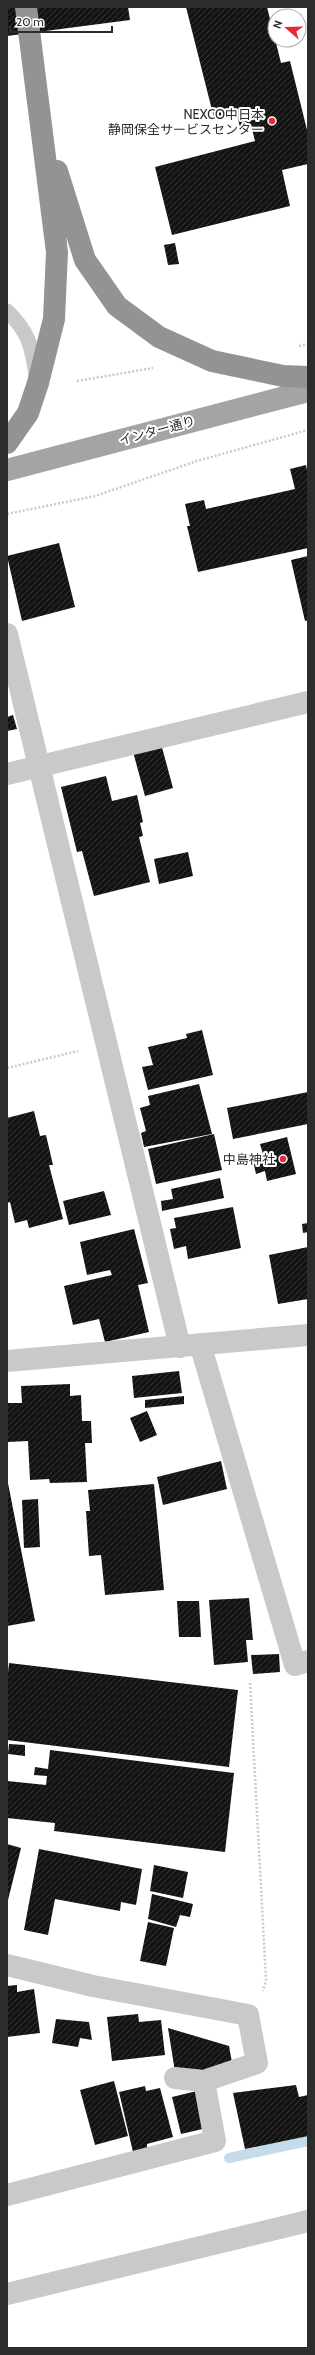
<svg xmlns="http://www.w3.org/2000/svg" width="315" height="2355" viewBox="0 0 315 2355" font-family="Cabin,'Noto Sans JP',sans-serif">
<defs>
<pattern id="building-hatch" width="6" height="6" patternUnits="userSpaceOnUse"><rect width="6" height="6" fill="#131313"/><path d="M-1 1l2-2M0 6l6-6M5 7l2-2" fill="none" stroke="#363636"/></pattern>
</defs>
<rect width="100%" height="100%" fill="#fff"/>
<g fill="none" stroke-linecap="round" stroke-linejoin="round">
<!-- stream -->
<path stroke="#c4dbea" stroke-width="10" d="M229 2158 308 2141"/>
</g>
<!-- building -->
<path fill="url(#building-hatch)" d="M7 7H128L130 20 7 36Z
M186 7H267L281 63 290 61 308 134V164L282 170 290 206 172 235 155 167 255 141 251 125 240 127 236 112 214 118Z
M175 243 179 264 168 265 164 245Z
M306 465 308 475V548L198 572 187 526H190L185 504 204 500 206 509 295 489 290 469Z
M59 543 75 607 22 621 7 556Z
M308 556V620L305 621 291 560Z
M13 715 17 729 7 731V717Z
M160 740 173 788 145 796 132 748Z
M106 776 112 801 137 795 143 822 140 823 143 836 139 837 150 882 94 896 82 851 77 852 61 787Z
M188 852 193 876 159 884 154 859Z
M202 1030 213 1075 148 1090 142 1067 153 1065 148 1047 187 1038 186 1034Z
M199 1084 212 1134 144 1147 141 1133 146 1131 140 1108 150 1105 148 1096Z
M308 1092V1124L233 1139 227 1108Z
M34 1111 40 1136 46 1135 53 1165H49L63 1219 29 1228 27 1220 15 1223 10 1202 7 1203V1118Z
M214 1134 222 1170 156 1184 148 1149Z
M287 1137 296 1174 267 1181 265 1171 256 1174 252 1157 263 1154 260 1144Z
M220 1178 224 1198 162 1211 161 1201 173 1199 171 1189Z
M104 1191 111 1215 69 1225 63 1201Z
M233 1207 241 1248 188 1259 186 1246 174 1249 170 1229 176 1228 174 1218Z
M308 1223V1232L303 1233 302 1224Z
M134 1229 148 1283 138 1285 149 1332 105 1342 99 1319 73 1325 64 1286 112 1275 110 1270 87 1275 80 1242Z
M308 1247V1299L278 1304 269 1255Z
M179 1371 182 1393 134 1398 132 1376Z
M70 1384V1396L81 1395 82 1421H91L92 1443H85L87 1482 50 1483 49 1479 30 1480 28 1441 8 1442 7 1403H22L21 1386Z
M184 1396V1404L145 1408V1400Z
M147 1411 157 1435 140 1442 130 1418Z
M221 1461 227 1489 163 1505 157 1477Z
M7 1478 35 1621 7 1626Z
M154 1484 164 1590 105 1595 101 1555 89 1556 86 1511H90L88 1490Z
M38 1499 40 1547 24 1548 22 1500Z
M249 1598 253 1640H246L248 1662 214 1665 209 1600Z
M177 1601H199L201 1637H179Z
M279 1654 280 1672 253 1674 251 1655Z
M9 1663 238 1690 229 1767 7 1740V1681Z
M9 1744 25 1745V1756L8 1754Z
M50 1750 234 1773 225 1852 54 1831 55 1823 7 1818V1781L46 1785 47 1776 34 1775 35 1767 48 1769Z
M7 1844 21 1848 8 1900H7Z
M39 1849 142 1869 136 1905 121 1902 120 1911 55 1899 48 1935 24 1930Z
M154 1865 188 1872 183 1898 150 1891Z
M152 1894 193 1904 190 1917 180 1915 176 1927 148 1919Z
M148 1922 174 1928 166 1966 140 1961Z
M17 1985V1992L34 1989 40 2033 7 2037V1986Z
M138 2014 139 2022 161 2020 165 2055 112 2061 107 2017Z
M56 2019 89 2022 92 2040 80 2038 78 2047 52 2043Z
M168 2028 229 2046 233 2068 176 2078Z
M114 2081 128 2136 95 2145 80 2090Z
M296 2085 299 2097 308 2095V2136L245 2149 233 2093Z
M145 2086 146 2091 160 2088 173 2137 147 2144V2148L133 2152 119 2092Z
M197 2091 207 2128 181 2134 172 2097Z"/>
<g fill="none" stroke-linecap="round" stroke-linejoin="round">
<!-- path -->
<path stroke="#c9c9c9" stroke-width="2.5" stroke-dasharray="2 2" stroke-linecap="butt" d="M299 346 308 344
M77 381 153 368
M7 514 95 496 197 461 308 430
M7 1068 78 1051
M250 1683 266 1980 263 1991"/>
<!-- lane -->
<path stroke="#c9c9c9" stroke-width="15" d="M7 311C29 332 32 347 36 375"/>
<!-- street -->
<path stroke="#c9c9c9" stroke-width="22" d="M7 634 180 1347
M7 774 308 702
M200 1344 295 1665 308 1661
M7 1361 308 1335
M7 1965 93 1986 248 2015 257 2063 204 2081 215 2141 7 2195
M175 2078 204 2081
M7 2294 308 2221"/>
<!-- primary -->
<path stroke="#a4a4a4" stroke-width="22" d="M7 470 308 391"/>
<!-- highway -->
<path stroke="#939393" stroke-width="22" d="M57 171 85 260 117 306 159 337 212 361 283 376 308 377
M7 443 28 413 38 383 54 319 57 252 26 7"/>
</g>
<!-- markers -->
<g fill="#e62a37" stroke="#fff" stroke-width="1.5">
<circle cx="272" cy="121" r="4"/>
<circle cx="283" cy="1159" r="4"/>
</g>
<g text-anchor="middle" stroke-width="4" stroke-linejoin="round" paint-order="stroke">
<!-- poi labels -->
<g font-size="13" fill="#2c2c2c" stroke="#fff" text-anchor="end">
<text x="264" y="119">NEXCO中日本<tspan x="264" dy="15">静岡保全サービスセンター</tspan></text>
<text x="275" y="1164">中島神社</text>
</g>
<!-- street labels -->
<g font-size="13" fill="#2c2c2c" stroke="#fff">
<text transform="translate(157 430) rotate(-15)" y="5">インター通り</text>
</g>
</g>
<!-- border -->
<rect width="315" height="2355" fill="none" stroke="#2c2c2c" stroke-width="16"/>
<!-- north arrow -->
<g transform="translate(287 28) rotate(290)"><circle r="19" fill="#ffffff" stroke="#ababab"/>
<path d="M0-3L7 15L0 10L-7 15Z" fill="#e62a37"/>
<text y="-6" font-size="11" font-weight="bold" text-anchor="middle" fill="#2c2c2c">N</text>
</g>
<!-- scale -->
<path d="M10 26v6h102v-6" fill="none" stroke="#2c2c2c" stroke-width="2"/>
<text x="16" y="26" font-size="12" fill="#2c2c2c" stroke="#ffffff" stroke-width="3" paint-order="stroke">20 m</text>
</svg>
